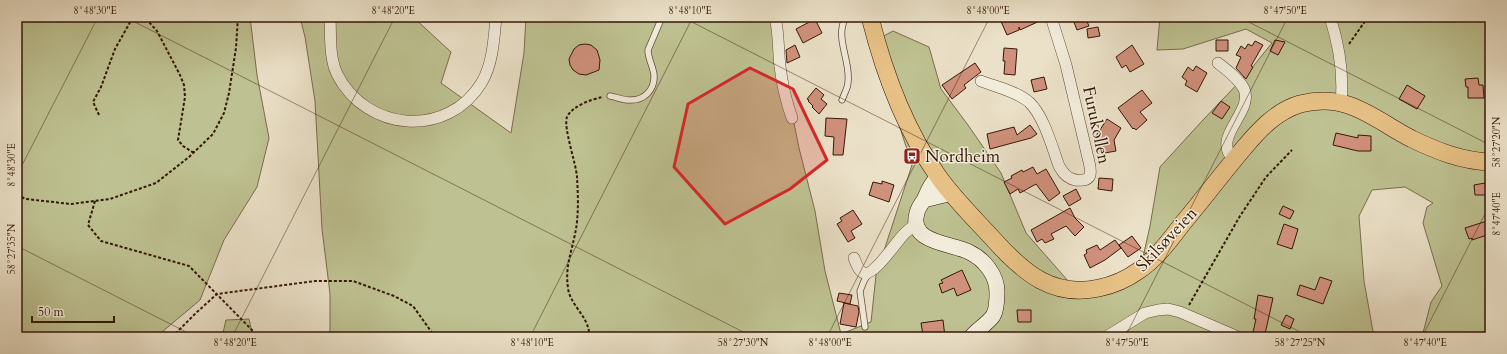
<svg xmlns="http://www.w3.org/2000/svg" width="1507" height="354" viewBox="0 0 1507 354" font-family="Cardo,serif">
<rect width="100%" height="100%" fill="#ebe1c8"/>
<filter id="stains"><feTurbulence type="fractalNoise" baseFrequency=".005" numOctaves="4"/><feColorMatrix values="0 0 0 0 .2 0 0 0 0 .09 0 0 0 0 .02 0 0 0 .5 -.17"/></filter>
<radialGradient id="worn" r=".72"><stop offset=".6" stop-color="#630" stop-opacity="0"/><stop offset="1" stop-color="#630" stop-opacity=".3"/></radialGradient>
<!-- green -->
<path fill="#bec191" stroke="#7a6c4c" d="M17 17H250L257 75 269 138 257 187 224 240 200 300 156 337H17Z
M300 17H413L451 52 441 83 511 133 524 53 526 17H780L787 89 799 148 815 211 825 271 841 334 871 322 876 275 912 165 892 103 878 39 893 31 929 47 941 89 968 125 1001 173 1026 233 1069 282 1106 288 1141 266 1150 226 1160 167 1202 121 1246 75 1272 43 1246 29 1183 49 1157 50 1160 17H1490V337H1422L1431 302 1442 286 1423 223 1427 207 1433 203 1405 187 1372 190 1359 216 1364 281 1374 337H330V294L322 229 315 101 305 37Z
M249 319 253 337H222L226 320Z"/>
<!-- building -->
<path fill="#d0917c" stroke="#351706" d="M999 17H1044V19L1020 30 1019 27V30L1007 35Z
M1072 17H1085L1089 26 1077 30Z
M815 19 822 33 803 43 796 29Z
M1098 27 1100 36 1088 38 1087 29Z
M1216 40H1228V51H1216Z
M1275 40 1285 42 1278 55 1270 51Z
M1255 41 1263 45 1251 66 1253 67 1246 79 1236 68 1241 57 1236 55 1241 46 1245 49 1248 44 1252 46Z
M585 44 591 45 597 50 600 60 599 70 586 75 579 74 573 70 570 65 569 59 574 49 579 45Z
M795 45 800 57 787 63 786 50Z
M1132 45 1144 64 1130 72 1126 65 1122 68 1116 57Z
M1004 48 1017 49 1015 75 1004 74 1005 61H1003Z
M975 63 981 72 964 85 966 88 952 99 942 85Z
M1196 66 1207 73 1197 92 1185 85 1187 81 1182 77 1188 67 1193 71Z
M1044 77 1047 89 1034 92 1031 80Z
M1478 78 1479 85H1483L1484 98H1468V87H1466L1465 79Z
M1407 85 1425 96 1417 109 1399 99Z
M816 88 824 95 821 99 827 104 819 114 812 107 813 106 808 101 809 100 807 99Z
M1142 90 1152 103 1140 112 1147 120 1136 130 1134 128 1133 129 1118 108Z
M1221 101 1230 107 1222 119 1212 113Z
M826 118 847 119 843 155H833L834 137 825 136Z
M1107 119 1121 128 1114 140 1116 151 1099 154 1096 136Z
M1030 125 1037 134 1031 138 990 149 987 134 1014 127 1017 135Z
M1336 133 1358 138V135L1371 136V151H1358L1333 145Z
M1033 167 1037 174 1046 169 1060 193 1049 201 1036 184 1020 193 1018 189 1010 194 1004 182 1012 178 1011 176 1022 170 1023 172Z
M1099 178 1113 179 1112 191 1098 189Z
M882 181 894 185 889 202 869 195 873 182 882 184Z
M1485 183 1487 195H1475L1474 185Z
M1076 189 1081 199 1069 206 1063 196Z
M1283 206 1294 211 1290 219 1279 214Z
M1070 208 1075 218 1084 227 1075 236 1066 226 1051 234 1054 239 1045 243 1042 239 1037 242 1031 230Z
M853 210 862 224 851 231 855 238 848 242 837 224 842 221 840 218Z
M1487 221 1490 234 1472 240V238L1469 239 1465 228Z
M1284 224 1298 229 1292 249 1277 244Z
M1132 236 1141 248 1128 257 1119 245Z
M1115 240 1121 248 1105 260 1090 268 1084 255 1087 253 1086 250 1097 245 1100 250Z
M962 270 971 290 957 296 954 288 942 293 939 284 943 283 941 280Z
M1320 277 1332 281 1323 304 1297 295 1300 285 1315 290Z
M839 293 852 295 850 304 837 301Z
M1258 295 1273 298 1265 334 1253 332 1256 319H1254Z
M844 303 858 306 859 312 856 327 840 324Z
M1017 310H1031V322H1018Z
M1286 315 1294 319 1290 329 1281 325Z
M943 320 945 337H934L933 333 923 335 921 323Z"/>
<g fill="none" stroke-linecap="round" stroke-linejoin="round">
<!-- lane casing -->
<g stroke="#624a36" stroke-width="7">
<path id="lane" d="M610 96C616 97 623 100 629 100 644 101 655 90 654 75 653 66 648 59 648 50L662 17
M842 100C844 94 848 88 848 82 851 61 834 37 846 17
M865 327 860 291 864 281 869 273"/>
</g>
<!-- street casing -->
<g stroke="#624a36" stroke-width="12">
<path id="street" d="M330 17C331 36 329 57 337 74 366 132 448 139 482 82 493 63 494 38 496 17
M775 17C779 33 778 50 780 66 782 84 786 101 792 118
M1330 17C1339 45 1344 73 1341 103
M1218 63C1227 70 1239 79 1244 89 1254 113 1210 137 1234 160
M981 81C996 87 1016 91 1029 102 1044 116 1052 147 1059 166 1062 171 1065 176 1070 178 1075 181 1088 182 1090 175 1091 171 1090 166 1089 162L1066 65 1051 17
M854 258C856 263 859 272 864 273 874 276 897 241 904 234 908 230 912 227 916 224
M1106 337 1145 313 1158 310 1168 309 1180 312 1238 337"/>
</g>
<!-- secondary casing -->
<g stroke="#351706" stroke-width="16">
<path id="secondary" d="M938 177C931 183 928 191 924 200 921 204 918 208 917 213 908 243 951 243 969 252 984 259 997 275 997 292 997 299 997 310 993 316 988 323 977 330 971 337
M924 200 952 193"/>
</g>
<!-- primary casing -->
<g stroke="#351706" stroke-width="18">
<path id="primary" d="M870 17C884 73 904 128 938 176 954 199 976 220 995 241 1024 273 1053 298 1099 288 1113 285 1127 279 1138 271 1156 259 1170 240 1183 223 1203 199 1222 174 1243 149 1258 131 1276 111 1300 104 1349 92 1373 119 1412 139 1437 151 1462 161 1490 162"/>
</g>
<!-- path -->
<path stroke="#351706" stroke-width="2" stroke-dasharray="3 2" stroke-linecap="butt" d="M141 17 148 21 157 31 180 75 184 85 185 97 178 140 183 146 194 153
M1349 44 1368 17
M99 115 93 102 101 87 115 49 133 17
M17 195 26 199 71 204 110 199 156 183 189 157 213 134 224 113 229 93 236 48 238 17
M95 201 88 225 101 241 189 266 252 330 254 337
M1189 305 1240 216 1266 177 1292 150
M172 337 197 312 217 294 315 281H353L394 296 413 306 435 337
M589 337C591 318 570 306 568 288 565 267 571 254 575 234 579 216 578 195 577 177 576 163 563 127 567 117 572 106 592 99 603 97"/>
<!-- lane -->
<use href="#lane" stroke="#f2ecdb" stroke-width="5.5"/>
<!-- street -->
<use href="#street" stroke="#f2ecdb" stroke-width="11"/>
<!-- secondary -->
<use href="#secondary" stroke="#f2ecdb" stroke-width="15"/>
<!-- primary -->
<use href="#primary" stroke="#e6c084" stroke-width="17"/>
</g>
<!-- marked area -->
<path fill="#d62828" fill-opacity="0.2" stroke="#d62828" stroke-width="3" stroke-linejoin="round" d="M750 68 793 89 827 160 790 189 725 224 674 167 688 104Z"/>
<!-- ticks -->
<path fill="none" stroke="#351706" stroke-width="1" stroke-opacity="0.45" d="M125 17 753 337M682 17 1310 337M1239 17 1490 145M17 175 98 17M17 246 196 337M232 337 395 17M530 337 693 17M827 337 990 17M1125 337 1288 17M1422 337 1490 204"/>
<!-- icons -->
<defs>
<g id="bus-square" transform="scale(0.9)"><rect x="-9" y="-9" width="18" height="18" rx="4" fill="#8f2418" stroke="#f2ecdb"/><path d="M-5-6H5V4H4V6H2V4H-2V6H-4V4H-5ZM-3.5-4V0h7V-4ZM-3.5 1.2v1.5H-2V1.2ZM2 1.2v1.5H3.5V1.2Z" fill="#fff"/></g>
</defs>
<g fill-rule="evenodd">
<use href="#bus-square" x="912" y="156"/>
</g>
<g text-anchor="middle" stroke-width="3" stroke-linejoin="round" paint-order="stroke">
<!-- street labels -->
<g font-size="17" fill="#351706" stroke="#f2ecdb">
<text transform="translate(1097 125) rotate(78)" y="6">Furukollen</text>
<text transform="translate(1166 239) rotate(-47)" y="6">Skilsøveien</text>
</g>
<!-- poi labels -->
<g font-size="17" fill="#351706" stroke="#f2ecdb" text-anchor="start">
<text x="925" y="162">Nordheim</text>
</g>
</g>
<!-- margin -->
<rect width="1507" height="354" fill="none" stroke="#ebe1c8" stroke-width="44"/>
<!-- scale -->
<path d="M32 316v6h82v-6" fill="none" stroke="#351706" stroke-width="2"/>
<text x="38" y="316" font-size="12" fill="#351706" stroke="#f2ecdb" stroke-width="3" paint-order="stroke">50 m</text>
<rect x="22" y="22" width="1463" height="310" fill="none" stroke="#351706" stroke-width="1.5"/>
<g font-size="10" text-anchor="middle" fill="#351706">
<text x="95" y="14">8°48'30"E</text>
<text x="393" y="14">8°48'20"E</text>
<text x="690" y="14">8°48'10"E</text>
<text x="988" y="14">8°48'00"E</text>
<text x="1285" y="14">8°47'50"E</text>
<text transform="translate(1496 142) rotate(-90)" y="4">58°27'20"N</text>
<text transform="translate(11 165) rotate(-90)" y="4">8°48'30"E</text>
<text transform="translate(1496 214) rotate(-90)" y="4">8°47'40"E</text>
<text transform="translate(11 249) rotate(-90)" y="4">58°27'35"N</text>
<text x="235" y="346">8°48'20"E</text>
<text x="532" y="346">8°48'10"E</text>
<text x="743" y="346">58°27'30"N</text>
<text x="830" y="346">8°48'00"E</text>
<text x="1127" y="346">8°47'50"E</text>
<text x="1300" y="346">58°27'25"N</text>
<text x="1425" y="346">8°47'40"E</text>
</g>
<rect width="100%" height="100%" filter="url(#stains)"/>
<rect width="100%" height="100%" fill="url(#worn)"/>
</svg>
